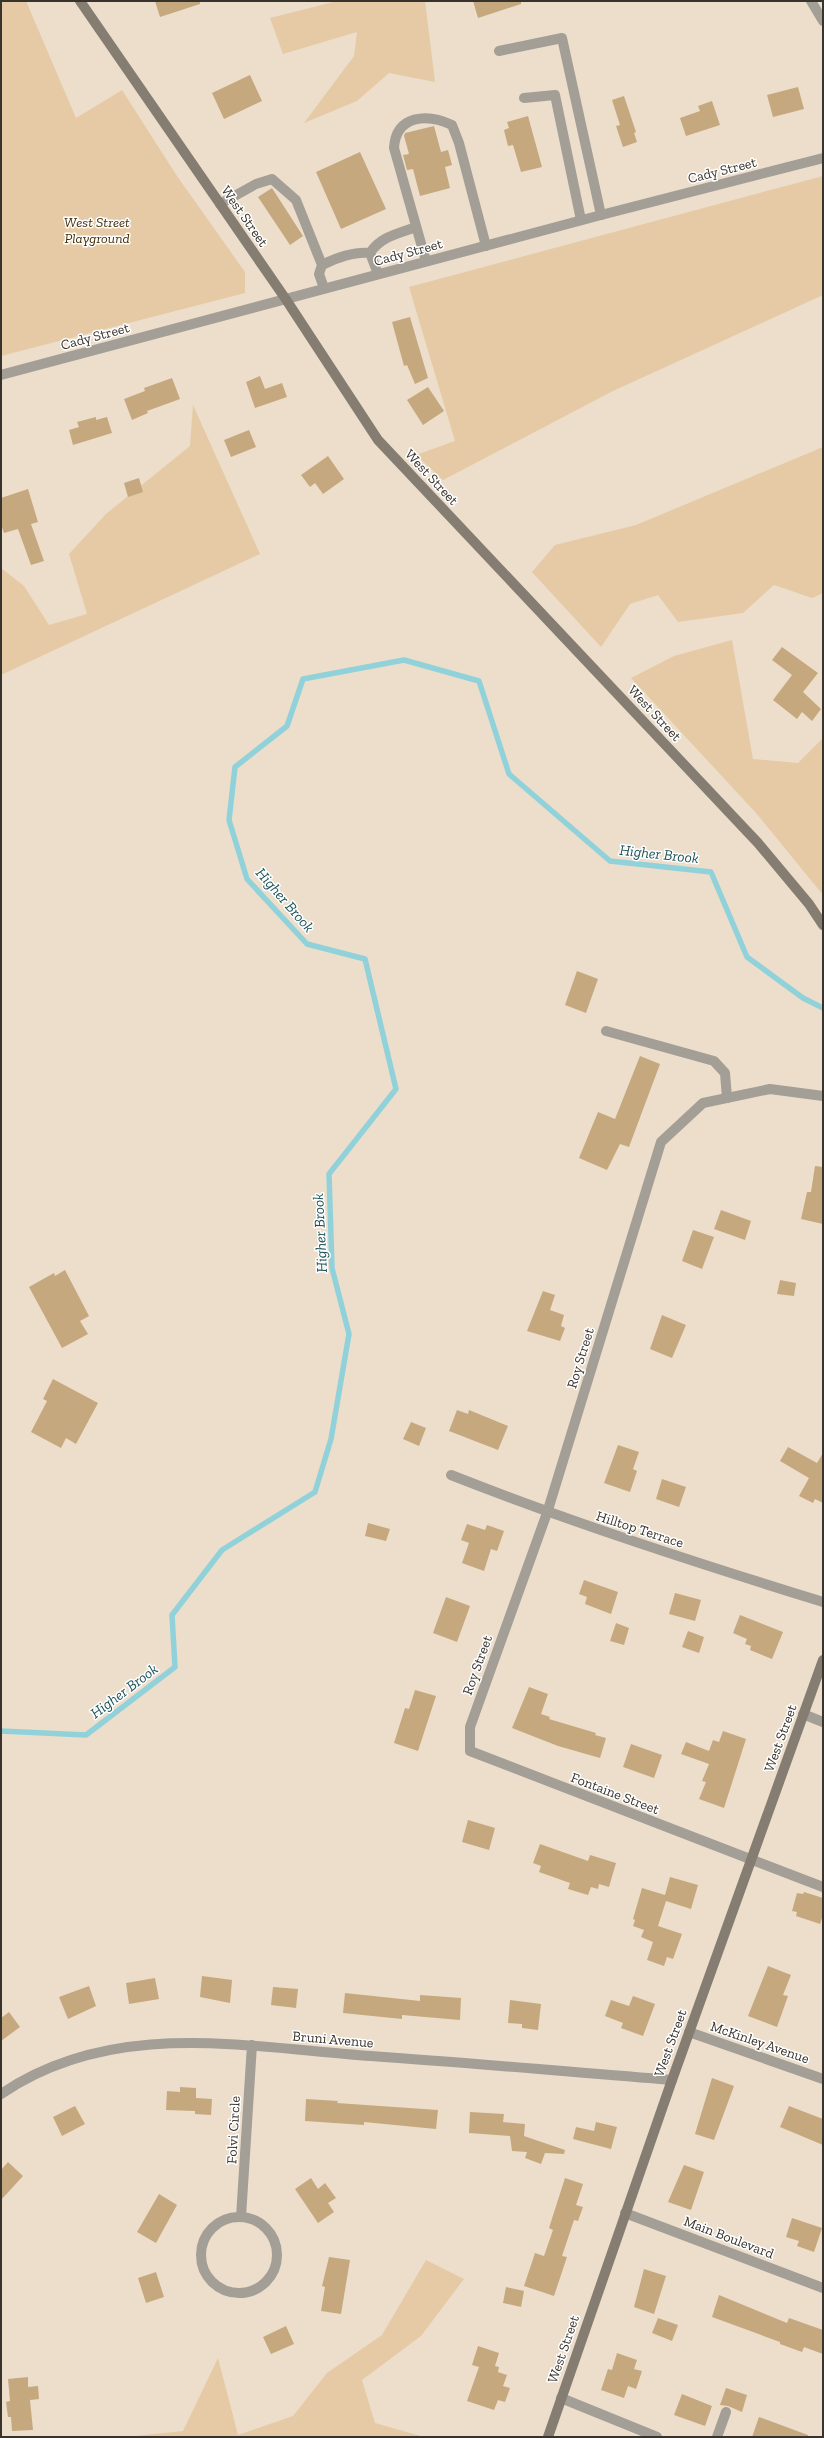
<svg xmlns="http://www.w3.org/2000/svg" width="824" height="2438" viewBox="0 0 824 2438" font-family="'Zilla Slab',serif">
<rect width="100%" height="100%" fill="#ecdecb"/>
<!-- green -->
<path fill="#e5caa5" d="M1 1H26L76 118 122 90 177 176 245 272V293L1 356Z
M337 1H425L435 82 389 73 357 101 304 123 354 56 357 32 283 54 270 18Z
M823 176V295L613 391 443 480 416 455 455 441 409 287Z
M193 405 260 554 1 675V568L24 586 49 625 87 614 69 554 106 514 190 446Z
M823 447V593L812 598 774 585 743 613 678 622 658 595 630 604 601 647 532 572 555 545 636 525Z
M732 640 753 759 798 763 823 738V895L756 813 631 678 674 656Z
M426 2260 464 2279 421 2336 362 2380 375 2423 424 2437H126L183 2431 218 2358 238 2435 293 2416 327 2373 382 2335Z"/>
<g fill="none" stroke-linecap="round" stroke-linejoin="round">
<!-- stream -->
<path stroke="#91d2da" stroke-width="5.5" d="M1 1731 86 1735 175 1667 172 1615 222 1550 315 1492 331 1439 349 1334 332 1268 329 1174 396 1089 365 959 307 944 247 879 229 820 235 767 287 726 303 679 404 660 479 681 509 774 610 861 711 872 747 957 803 998 823 1008"/>
</g>
<!-- building -->
<path fill="#c6a87e" d="M155 1H200V4L160 17Z
M473 1H521V4L478 18Z
M250 75 262 101 224 119 212 93Z
M798 87 804 109 773 117 767 95Z
M624 96 636 132 634 133 637 142 623 147 616 126 620 125 612 100Z
M712 101 720 125 686 136 680 118 700 111 698 106Z
M528 116 542 167 521 172 513 145 508 146 504 130 509 128 507 122Z
M434 126 441 152 448 150 452 165 445 167 450 188 420 196 413 169 407 170 403 155 409 154 404 136 405 133Z
M360 152 386 209 341 229 316 172Z
M272 188 303 236 290 245 258 197Z
M410 317 428 378 415 384 407 365 404 366 392 322Z
M260 376 265 389 282 383 287 397 255 408 246 382Z
M172 378 180 399 147 411 148 413 132 420 124 399 145 391 144 388Z
M428 387 444 411 423 425 407 400Z
M96 417V420L107 417 112 433 73 445 69 430 79 427 77 422Z
M249 430 256 447 231 457 224 440Z
M328 456 344 479 323 494 315 483 310 487 301 475Z
M139 478 143 492 128 497 124 483Z
M28 489 38 522 31 524 44 561 31 565 18 529 4 533 1 524V498Z
M782 647 818 673 803 692 821 709 812 721 802 712 797 719 773 700 792 675 772 660Z
M577 971 598 979 586 1013 565 1005Z
M640 1056 660 1064 629 1147 620 1144 607 1170 579 1158 598 1112 615 1119Z
M815 1166 823 1167V1224L801 1219 807 1192H811Z
M721 1210 751 1221 745 1240 714 1229Z
M693 1230 714 1237 702 1269 682 1261Z
M65 1270 89 1316 80 1321 88 1334 62 1348 29 1287 54 1273 55 1276Z
M780 1280 796 1283 794 1296 777 1294Z
M543 1291 555 1295 550 1310 564 1315 561 1326 565 1328 560 1341 527 1331Z
M662 1315 686 1325 672 1358 650 1349Z
M53 1379 98 1403 76 1444 66 1438 61 1448 31 1432 47 1401 43 1399Z
M457 1410 468 1414 469 1410 508 1426 498 1450 449 1431Z
M411 1422 426 1428 419 1446 403 1439Z
M618 1445 639 1452 633 1469 637 1471 630 1492 604 1483Z
M788 1447 817 1463 823 1453V1503L815 1499 813 1503 799 1496 809 1478 780 1461Z
M662 1479 686 1487 679 1507 656 1499Z
M368 1523 390 1529 386 1541 365 1536Z
M467 1524 485 1530 487 1525 504 1531 497 1551 491 1549 484 1571 462 1563 469 1543 461 1540Z
M584 1580 618 1592 611 1614 585 1604 587 1597 579 1594Z
M675 1593 701 1600 695 1621 669 1614Z
M446 1597 470 1606 457 1642 433 1633Z
M740 1615 783 1632 772 1659 750 1650 751 1646 745 1644 747 1639 733 1633Z
M616 1623 629 1628 624 1645 610 1641Z
M688 1631 704 1637 699 1653 682 1647Z
M529 1687 548 1694 541 1714 550 1717 549 1719 596 1733 595 1735 606 1738 600 1758 558 1746 512 1728Z
M415 1690 436 1696 418 1751 394 1743 405 1708 409 1709Z
M723 1731 746 1739 724 1808 699 1799 706 1782 702 1781 709 1764 681 1754 686 1742 709 1751 713 1740 719 1742Z
M631 1744 662 1755 654 1778 623 1767Z
M468 1820 495 1828 489 1850 462 1842Z
M540 1844 588 1861 590 1855 616 1863 609 1887 599 1884 598 1889 591 1887 588 1895 568 1889 570 1883 539 1872 541 1866 533 1863Z
M670 1877 698 1885 691 1909 666 1901 658 1926 682 1934 673 1959 667 1957 664 1966 647 1960 653 1942 641 1937 644 1930 633 1926 635 1920 633 1919 642 1888 665 1895Z
M804 1892 823 1898V1915L820 1924 796 1916 797 1912 792 1911 797 1893 803 1894Z
M768 1966 791 1975 783 1995 788 1996 777 2027 748 2016Z
M202 1976 232 1980 230 2003 200 1997Z
M155 1978 159 1999 129 2004 126 1983Z
M89 1986 96 2006 68 2019 59 1997Z
M273 1987 298 1989 296 2008 271 2005Z
M345 1993 420 2001V1995L461 1998 460 2020 402 2015V2019L343 2013Z
M633 1996 655 2004 643 2036 621 2028 623 2023 605 2016 611 2000 629 2006Z
M510 2000 541 2004 538 2030 522 2028V2024L508 2023Z
M9 2012 20 2027 1 2041V2018Z
M712 2078 734 2086 714 2140 695 2134Z
M180 2087 196 2088V2098L212 2099 211 2115 195 2114V2111L166 2110 167 2091 180 2092Z
M306 2099 338 2101 337 2103 438 2110 436 2129 364 2122V2125L305 2121Z
M75 2106 85 2124 62 2136 53 2117Z
M789 2106 823 2119V2145L780 2127Z
M470 2112 504 2114 503 2122 525 2124 524 2136 565 2150 564 2154 545 2153 541 2164 525 2158 527 2152 512 2151 510 2136 469 2133Z
M596 2122 617 2127 611 2149 573 2139 576 2127 594 2131Z
M8 2162 23 2176 1 2200V2170Z
M684 2165 704 2172 691 2210 668 2202Z
M311 2178 318 2189 325 2183 336 2198 328 2203 334 2212 318 2223 295 2189Z
M565 2178 583 2184 576 2205 583 2207 578 2221 574 2220 562 2256 567 2257 554 2296 524 2286 535 2253 544 2256 553 2230 549 2228Z
M159 2194 177 2205 156 2243 137 2232Z
M792 2218 822 2228 814 2252 797 2246 799 2241 786 2237Z
M329 2257 350 2260 341 2314 321 2311 325 2287 322 2286Z
M644 2269 666 2276 654 2314 634 2307Z
M156 2272 164 2297 146 2303 138 2278Z
M506 2287 524 2291 521 2307 503 2303Z
M719 2295 787 2323 789 2318 823 2330V2354L804 2347 802 2352 780 2344V2342L712 2317Z
M658 2318 678 2325 672 2341 652 2333Z
M286 2326 294 2344 271 2354 263 2337Z
M478 2346 499 2353 495 2366 499 2367 498 2372 507 2375 503 2386 510 2388 505 2402 498 2400 494 2410 467 2401 479 2367 472 2365Z
M617 2353 637 2360 634 2369 642 2371 636 2389 628 2386 624 2398 601 2390 608 2369 612 2370Z
M28 2377V2387L38 2386 39 2399 30 2400 33 2430 12 2431 11 2417H8L6 2402 10 2401 8 2379Z
M726 2388 747 2395 742 2412 728 2406 720 2405Z
M682 2394 712 2406 705 2426 674 2415Z
M759 2417 808 2435V2437H752Z"/>
<g fill="none" stroke-linecap="round" stroke-linejoin="round">
<!-- service -->
<path stroke="#a39e96" stroke-width="10" d="M499 51 562 38 601 215
M524 98 555 95 581 220
M220 204 256 184 272 179 296 200 322 265
M370 253C380 237 399 233 416 227
M426 261 394 148C396 115 427 113 452 125L459 143 486 246
M324 288 319 274 322 265C335 258 356 251 370 253L378 274
M606 1031 714 1061 725 1073 727 1098
M803 1714 823 1722
M750 1859 823 1887
M717 2437 726 2412"/>
<!-- minor -->
<path stroke="#a39e96" stroke-width="10" d="M811 1 823 21
M451 1475C573 1523 697 1563 823 1602
M750 1859 470 1751V1727L547 1513 661 1142 703 1103 770 1089 823 1096
M689 2032 823 2079
M1 2094C113 2018 245 2047 371 2056 471 2063 571 2072 672 2080
M625 2213 823 2288
M241 2217 252 2045
M201 2255a38 38 0 1 1 76 0a38 38 0 1 1-76 0Z
M561 2398 657 2437"/>
<!-- tertiary -->
<path stroke="#a39e96" stroke-width="10" d="M1 375 601 215 823 158"/>
<!-- secondary -->
<path stroke="#867d72" stroke-width="10" d="M80 1 285 298 378 440 758 843 809 904 823 925
M548 2437 672 2080 823 1660"/>
</g>
<g text-anchor="middle" stroke-width="3" stroke-linejoin="round" paint-order="stroke">
<!-- street labels -->
<g font-size="14" fill="#38332c" stroke="#fff">
<text transform="translate(722 170) rotate(-14)" y="5">Cady Street</text>
<text transform="translate(245 216) rotate(55)" y="5">West Street</text>
<text transform="translate(408 252) rotate(-15)" y="5">Cady Street</text>
<text transform="translate(95 336) rotate(-15)" y="5">Cady Street</text>
<text transform="translate(432 477) rotate(47)" y="5">West Street</text>
<text transform="translate(655 713) rotate(47)" y="5">West Street</text>
<text transform="translate(580 1358) rotate(-73)" y="5">Roy Street</text>
<text transform="translate(640 1529) rotate(18)" y="5">Hilltop Terrace</text>
<text transform="translate(477 1665) rotate(-70)" y="5">Roy Street</text>
<text transform="translate(780 1738) rotate(-70)" y="5">West Street</text>
<text transform="translate(615 1793) rotate(21)" y="5">Fontaine Street</text>
<text transform="translate(333 2039) rotate(5)" y="5">Bruni Avenue</text>
<text transform="translate(760 2042) rotate(19)" y="5">McKinley Avenue</text>
<text transform="translate(670 2043) rotate(-70)" y="5">West Street</text>
<text transform="translate(233 2130) rotate(-87)" y="5">Folvi Circle</text>
<text transform="translate(729 2237) rotate(21)" y="5">Main Boulevard</text>
<text transform="translate(563 2349) rotate(-71)" y="5">West Street</text>
</g>
<!-- park labels -->
<g font-size="14" font-style="italic" fill="#422d09" stroke="#fff">
<text x="97" y="227">West Street<tspan x="97" dy="16">Playground</tspan></text>
</g>
<!-- water labels -->
<g font-size="15" font-style="italic" fill="#1b5359" stroke="#fff">
<text transform="translate(659 854) rotate(6)" y="5">Higher Brook</text>
<text transform="translate(285 900) rotate(49)" y="5">Higher Brook</text>
<text transform="translate(320 1233) rotate(-93)" y="5">Higher Brook</text>
<text transform="translate(124 1691) rotate(-37)" y="5">Higher Brook</text>
</g>
</g>
<!-- border -->
<rect width="824" height="2438" fill="none" stroke="#38332c" stroke-width="4"/>
</svg>
